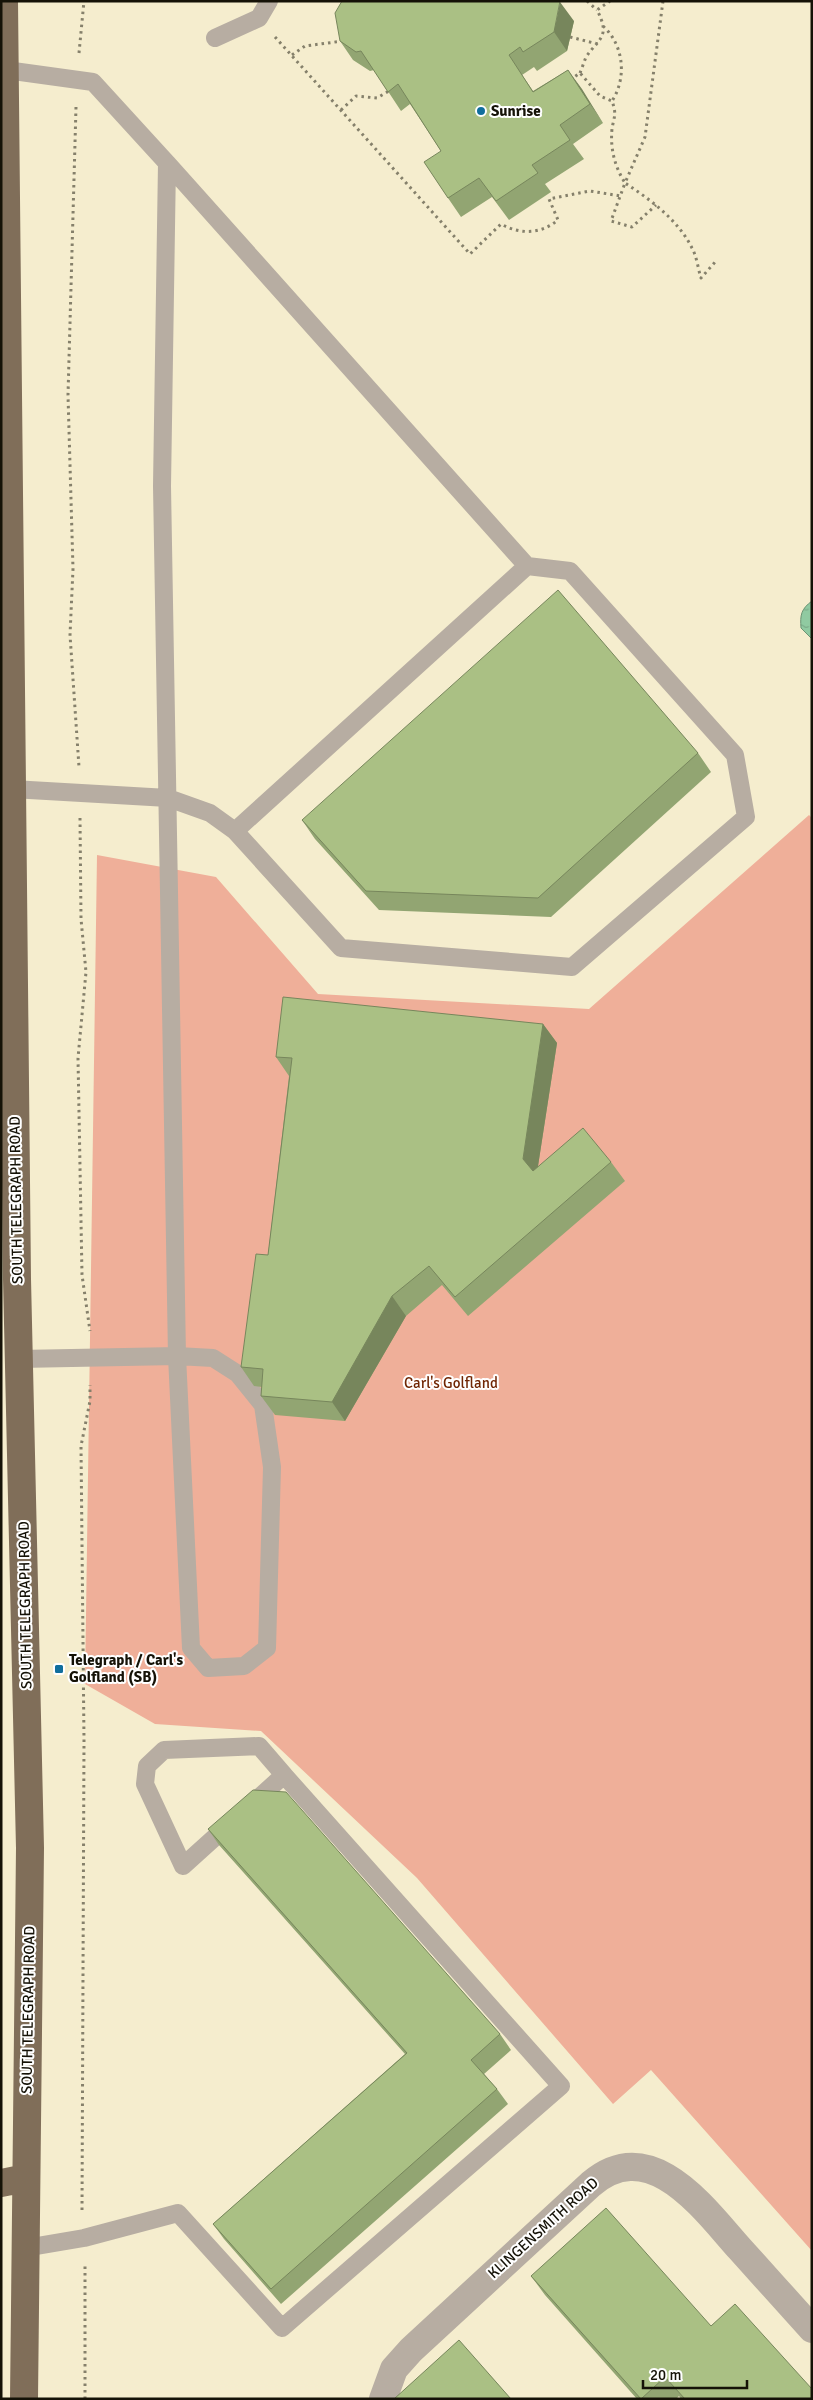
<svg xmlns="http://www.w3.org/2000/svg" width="813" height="2400" viewBox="0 0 813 2400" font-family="Signika,sans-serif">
<defs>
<pattern id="water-ripples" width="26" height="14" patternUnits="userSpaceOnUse" patternTransform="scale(1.25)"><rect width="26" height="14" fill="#90caa1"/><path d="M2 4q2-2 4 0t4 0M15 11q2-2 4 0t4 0" fill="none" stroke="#7bac89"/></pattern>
</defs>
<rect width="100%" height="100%" fill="#f5edce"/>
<!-- green -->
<path fill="#efaf99" d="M809 815 812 818V2251L651 2070 613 2104 417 1878 261 1731 155 1724 85 1684 97 855 216 877 318 994 589 1009Z"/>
<!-- water -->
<path fill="url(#water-ripples)" stroke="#6b9373" d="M812 601V639L801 628C800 615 801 609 812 601Z"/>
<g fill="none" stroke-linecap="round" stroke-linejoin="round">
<!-- path -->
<path stroke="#85806b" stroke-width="3" stroke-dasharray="2.5 4" stroke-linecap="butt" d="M587 1 597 10
M663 1 645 137 625 183C651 200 678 220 692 248 697 257 698 269 701 278L716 261
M603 26C624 45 627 78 612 101
M275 37 470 254 501 224C521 235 541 234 558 220L549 199 590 191 621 196
M570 37 598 44
M79 53 84 1
M292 55 305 46 343 41
M580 73C582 68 584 62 586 57 599 38 611 37 597 10L610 1
M570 80 580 73 600 96 612 101C617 115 614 116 612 129 610 149 615 167 625 183L611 221 632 227 656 205
M76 107 68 395 73 569 70 635 79 767
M341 110 356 96 377 98 389 91
M80 818 81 919 86 972 78 1058 82 1275 90 1331
M82 2210 84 1740 81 1446 90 1401V1385
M85 2399V2264"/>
<!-- service -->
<path stroke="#b7ada2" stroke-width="18" d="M215 38 259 18 269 1
M6 70 93 82 167 163 162 486 177 1356 191 1648 208 1668 244 1666 267 1648 272 1467 263 1405 238 1374 213 1358 177 1356 19 1359
M12 789 168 798 210 813 235 831 527 566 167 163
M235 831 341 948 572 967 746 817 735 755 570 571 527 566
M259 1746 284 1775 183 1866 145 1784 147 1766 164 1750Z
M25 2248 84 2238 178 2213 282 2328 561 2086 284 1775"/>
<!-- minor -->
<path stroke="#b7ada2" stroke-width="28" d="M383 2399 394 2369 411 2350 591 2184C651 2133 704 2209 740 2249 764 2276 788 2302 812 2329"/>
<!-- trunk -->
<path stroke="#806e59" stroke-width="28" d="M4 1 17 1279 30 1848 24 2399
M1 2183 26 2178"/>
</g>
<!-- wall -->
<path fill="#92a572" d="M574 21 567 51 537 71 534 67 522 75 533 91 568 70 603 123 573 144 584 159 545 184 551 192 509 220 492 197 461 217 448 198 441 151 410 104 401 111 374 70 370 71 353 60 340 41Z
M698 753 711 772 551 917 379 910 315 839 302 820Z
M543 1024 557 1043 538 1166 611 1162 625 1181 468 1316 442 1285 406 1316 345 1421 275 1415 261 1396 262 1387 254 1386 241 1367 268 1255 289 1076 276 1057Z
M208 1829 500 2034 511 2050 484 2074 497 2089 508 2104 281 2304 224 2239 213 2224 405 2054 219 1845Z
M531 2276 711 2326 812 2399H681L679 2396 676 2399H637L545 2295Z"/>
<!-- shaded-wall -->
<path fill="#77865c" d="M560 2 574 21 567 51 554 32Z
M568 70 582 89 603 123 590 104Z
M543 1024 557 1043 536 1179 523 1159Z
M392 1296 406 1316 345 1421 332 1402Z"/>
<!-- building -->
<path fill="#aac084" stroke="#77865c" d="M342 1H560L554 32 523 52 520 47 509 55 533 92 568 70 590 104 560 125 570 140 532 165 538 173 496 201 479 178 448 198 424 162 441 151 398 84 388 92 361 51 356 52 340 41 335 13Z
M558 590 698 753 538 898 366 891 302 820Z
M283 997 543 1024 523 1159 533 1171 583 1128 611 1162 455 1297 429 1266 392 1296 332 1402 261 1396 263 1369 241 1367 256 1254 268 1255 292 1058 276 1057Z
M253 1790 286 1792 500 2034 471 2060 497 2089 271 2289 213 2224 407 2053 208 1829Z
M606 2208 711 2326 735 2304 812 2389V2399H685L665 2377 641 2399 531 2276Z
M459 2340 511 2399H394Z"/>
<!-- markers -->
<g fill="#106e9d" stroke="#fff" stroke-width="2">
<circle cx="481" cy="111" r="5"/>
<rect x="54" y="1664" width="10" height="10" rx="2.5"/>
</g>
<g text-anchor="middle" stroke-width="4" stroke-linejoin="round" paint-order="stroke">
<!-- poi labels -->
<g font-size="15" font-weight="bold" fill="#151207" stroke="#fff" text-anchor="start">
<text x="491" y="116">Sunrise</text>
<text x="69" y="1665">Telegraph / Carl's<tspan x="69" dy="17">Golfland (SB)</tspan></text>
</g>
<!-- street labels -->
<g font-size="15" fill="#151207" stroke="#fff">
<text transform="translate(16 1200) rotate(-91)" y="5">SOUTH TELEGRAPH ROAD</text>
<text transform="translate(25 1605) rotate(-91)" y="5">SOUTH TELEGRAPH ROAD</text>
<text transform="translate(28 2010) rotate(-89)" y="5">SOUTH TELEGRAPH ROAD</text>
<text transform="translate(543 2228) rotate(-42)" y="5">KLINGENSMITH ROAD</text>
</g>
<!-- park labels -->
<g font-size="15" fill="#702503" stroke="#fff">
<text x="451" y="1388">Carl's Golfland</text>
</g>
</g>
<!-- border -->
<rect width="813" height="2400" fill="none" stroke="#151207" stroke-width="5"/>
<!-- scale -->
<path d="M643 2380v8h104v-8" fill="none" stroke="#151207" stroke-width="2.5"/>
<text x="650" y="2380" font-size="15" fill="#151207" stroke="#ffffff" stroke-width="4" paint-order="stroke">20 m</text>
</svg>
